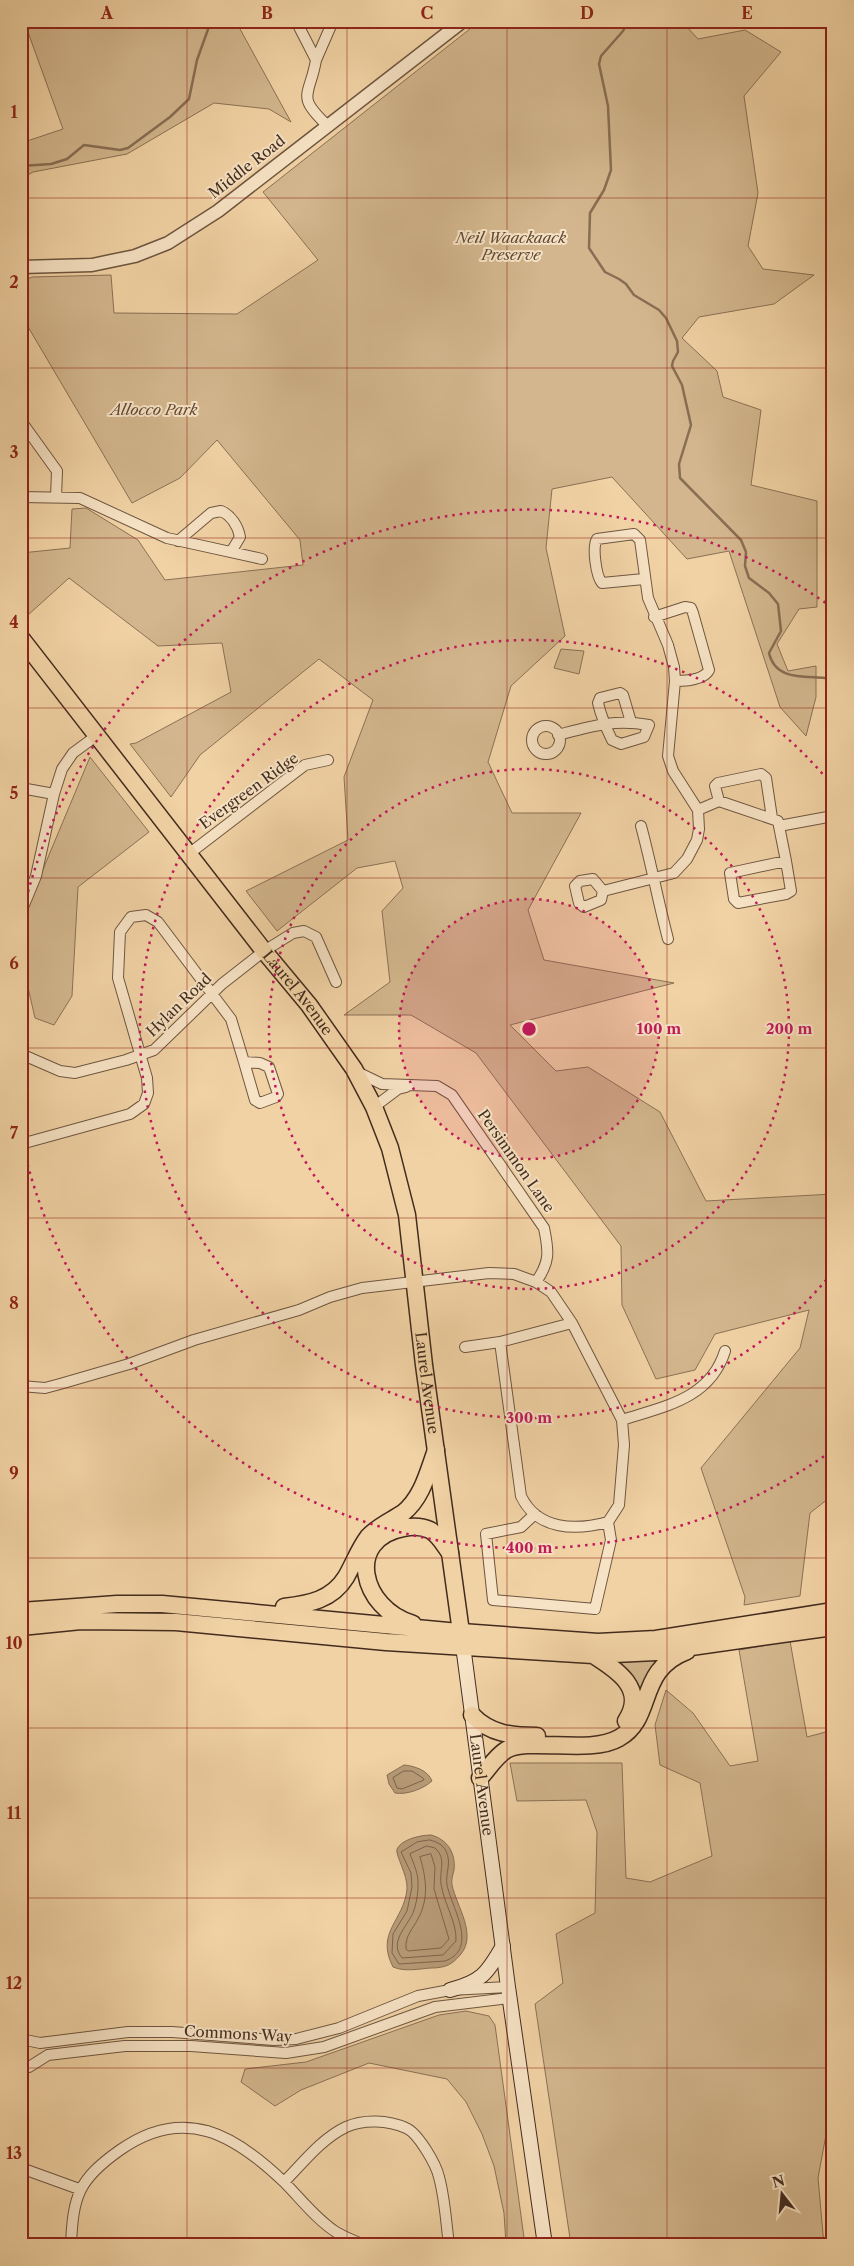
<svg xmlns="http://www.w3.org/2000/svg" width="854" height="2266" viewBox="0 0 854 2266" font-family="'Libre Caslon Text',serif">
<rect width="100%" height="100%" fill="#f1d2a4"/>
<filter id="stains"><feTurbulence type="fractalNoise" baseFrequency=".004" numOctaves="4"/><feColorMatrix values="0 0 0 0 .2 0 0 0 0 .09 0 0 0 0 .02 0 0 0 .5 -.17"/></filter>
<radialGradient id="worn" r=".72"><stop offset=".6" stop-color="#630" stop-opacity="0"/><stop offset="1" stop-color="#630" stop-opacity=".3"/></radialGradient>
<!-- green -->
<path fill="#d3b68d" stroke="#8b7156" d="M24 21H241L240 29 291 122 269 109 214 103 127 154 33 172 21 179V143L63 129Z
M480 21H685L687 27 698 39 745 30 781 52 744 96 758 193 748 246 763 269 814 275 774 304 699 317 682 338 717 371 723 397 761 410 751 485 817 501V607L799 609 777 644 788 671 816 666V697L806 736 780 707 729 551 687 559 612 477 552 489 546 548 565 636 511 686 488 762 512 813H581L528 910 544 960 674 983 510 1025 556 1071 588 1067 660 1112 706 1201 833 1194V1495L810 1513 800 1596 744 1605 745 1597 701 1468 800 1348 809 1310 715 1334 695 1370 656 1379 622 1305 621 1246 476 1053 411 1015H344L390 982 382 911 403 888 395 861 357 868 277 931 246 891 348 840 344 777 373 700 319 659 200 755 171 797 130 744 136 743 231 692 222 643 158 646 69 578 28 615 21 607V553L70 548 72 509 86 508 138 540 165 580 303 565 300 540 217 440 180 478 132 503 21 315V282L32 277 111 275 114 313 237 314 318 260 263 192Z
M561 649 584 651 579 674 554 668Z
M90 757 149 832 78 887 72 996 54 1025 35 1018 21 957V922Z
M790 1641 807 1737 833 1730V2097L818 2178 824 2245H571L535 2004 563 1983 556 1934 595 1913 597 1832 586 1800 517 1801 510 1763H622L626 1878 650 1882 712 1856 700 1783 660 1765 655 1725 666 1690 693 1713 730 1766 758 1761 739 1650Z
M663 1658 639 1705 619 1663Z
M466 2011 489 2016 495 2025 525 2245H506L504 2213 494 2166 482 2134 466 2102 447 2079 369 2063 301 2090 275 2106 241 2082 245 2069 306 2062 439 2015Z"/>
<!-- water -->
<path fill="#b69a76" stroke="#886e53" d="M404 1765C414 1766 428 1770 432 1781 423 1789 407 1795 395 1793L389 1784 387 1775Z
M431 1835C447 1839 456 1853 454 1870 453 1875 451 1879 452 1885 457 1907 477 1934 461 1954 452 1965 445 1968 431 1968 418 1969 405 1972 393 1967 375 1932 404 1921 407 1889 408 1875 395 1855 397 1849 402 1839 421 1835 431 1835Z"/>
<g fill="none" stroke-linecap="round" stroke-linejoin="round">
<!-- shore -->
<path stroke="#7c634a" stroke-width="1" d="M404 1771H412L423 1778 424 1780 402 1789 397 1788 393 1778Z
M430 1840C437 1842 442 1844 446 1851 452 1863 445 1873 447 1885 452 1908 479 1949 445 1961L399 1964 392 1953 393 1934 407 1911 412 1887 411 1873 401 1852 417 1842Z
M427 1846 435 1848C447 1859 439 1871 441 1884 444 1904 457 1922 456 1941L443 1955 402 1958C389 1942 406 1928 413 1913 416 1905 418 1895 418 1887 419 1874 414 1865 410 1854Z
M431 1854 435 1867 434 1889 449 1939 441 1948 408 1951 406 1949C405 1935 413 1929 419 1917 429 1897 426 1877 420 1857Z"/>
<!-- stream -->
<path stroke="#886e53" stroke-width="2.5" d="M628 21 623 31 601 56 599 64 608 106 611 170 604 190 590 213 589 248 605 272 619 279 626 284 634 295 659 310 666 318 677 341 678 352 673 361 672 366 682 385 691 425 679 464 680 478 741 540 746 552 745 566 749 578 769 593 778 604 781 631 769 653C775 680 803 676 825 678
M21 166 51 164 67 159 84 145 120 150 128 148 170 117 189 99 197 60 211 21"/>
<!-- minor casing -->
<g stroke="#6e5640" stroke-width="12">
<path id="minor" d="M296 21 316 60 333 21
M316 60C310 96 295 95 327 125
M21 421 57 471 56 497
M21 497 80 498 167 538 262 559
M178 541 211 513 221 511C231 515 238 526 240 537L231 552
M654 617 685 607 691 608 693 613 709 670C704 680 686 681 675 681
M532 740a14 14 0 1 1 28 0a14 14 0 1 1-28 0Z
M558 735C592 726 614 719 649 725L644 737 621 744 612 740C606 728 601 716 598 703L600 698 620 693 623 695 631 722
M21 788 54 794
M719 801 715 786 718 783 761 774 766 778 772 818
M698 810 719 801 778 821 786 861
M641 826C651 863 658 901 668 939
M779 826 833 816
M190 853 305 765 328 760
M786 861 791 891 786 894 738 903 734 899 730 873Z
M593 879 603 891 601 900 584 907 579 903 575 886 580 881Z
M603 891 674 873 687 859 697 840 699 829 698 810 673 771 668 756 675 681 674 667 668 645 648 598 640 540 634 534 597 539C592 547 596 576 602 583L644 579
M21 912 36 876 54 794 62 769 73 753 96 736
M21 1054 60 1071 75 1073 126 1060 154 1050 222 984 264 951 293 933 304 931 316 937 336 982
M244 1062 260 1063 269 1067 278 1094 276 1097 260 1103 255 1100Z
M357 1072 382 1084 437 1086 452 1095 544 1228C549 1252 550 1262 536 1282
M374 1107 398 1089 406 1087
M21 1144 130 1114 144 1104 148 1093 147 1078 118 978 120 932 131 917 146 915 158 922 231 1019 244 1062
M465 1347 500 1342 572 1323
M21 1386 45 1388 60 1384 129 1364 194 1340 299 1310 330 1297 362 1288 489 1273 514 1274 536 1282 551 1292 572 1323 622 1420 624 1445 619 1505 608 1522C575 1531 537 1530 521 1496L500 1342
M622 1420C665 1406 710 1399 725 1351
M535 1514 521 1527 486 1534 493 1600 595 1609 611 1540 608 1522
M21 2039 40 2043 128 2032H172L274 2040 296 2039 339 2028 418 1996 450 1990 508 1987
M21 2067H29L48 2055 125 2046H191L286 2053 324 2047 435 2007 509 1998
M21 2168 79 2189
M284 2182C303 2163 321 2139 346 2127 364 2119 388 2120 406 2128 418 2133 436 2164 439 2177 445 2199 446 2222 449 2245
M71 2245C73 2195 79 2179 120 2150 184 2105 234 2134 284 2182 301 2199 316 2219 336 2232 344 2237 355 2241 364 2245"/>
</g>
<!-- tertiary casing -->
<g stroke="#6e5640" stroke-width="15">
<path id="tertiary" d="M21 267 92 265 135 256 168 243 218 211 463 21
M833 686V704"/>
</g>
<!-- secondary casing -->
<g stroke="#432c1e" stroke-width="16">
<g id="secondary">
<path id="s1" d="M462 1638 508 1987 545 2245"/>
<path d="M450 1990C481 1982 487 1974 503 1946"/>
</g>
</g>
<!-- primary casing -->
<g stroke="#432c1e" stroke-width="19">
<g id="primary">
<path id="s2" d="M21 638 264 951 309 1005 354 1069 374 1107 390 1148 407 1215 424 1365 461 1632"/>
</g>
</g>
<!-- trunk casing -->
<g stroke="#432c1e" stroke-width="19">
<path id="trunk" d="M284 1607C309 1604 332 1600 346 1577 354 1563 359 1549 368 1537 378 1526 391 1521 403 1513 422 1498 428 1472 436 1450
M21 1611 117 1604H162L448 1631 598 1642 656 1639 833 1611
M413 1624C361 1609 344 1539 404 1528 413 1526 421 1526 430 1530 439 1535 444 1545 450 1553
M21 1627 81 1621 176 1622 386 1642 593 1655 656 1652 833 1627
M593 1655C617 1670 647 1689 626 1721
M472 1715C490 1734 512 1736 537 1736
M480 1778C488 1769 496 1756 506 1750 529 1737 590 1755 619 1738 655 1718 636 1670 687 1651"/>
</g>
<!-- minor -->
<use href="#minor" stroke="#f6e2c4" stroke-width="10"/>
<!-- tertiary -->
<use href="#tertiary" stroke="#f6e2c4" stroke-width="12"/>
<!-- secondary -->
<use href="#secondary" stroke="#f6e2c4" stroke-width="14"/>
<!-- primary -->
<use href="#primary" stroke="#f1d2a4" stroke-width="16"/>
<!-- trunk -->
<use href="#trunk" stroke="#f1d2a4" stroke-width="16"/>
</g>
<!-- grid -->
<path fill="none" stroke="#8f2418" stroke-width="1" stroke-opacity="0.55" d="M187 21V2245M347 21V2245M507 21V2245M667 21V2245M21 198H833M21 368H833M21 538H833M21 708H833M21 878H833M21 1048H833M21 1218H833M21 1388H833M21 1558H833M21 1728H833M21 1898H833M21 2068H833"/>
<!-- distance rings -->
<circle cx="529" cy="1029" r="130" fill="#c2185b" fill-opacity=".12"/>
<g fill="none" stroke="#c2185b" stroke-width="2.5" stroke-dasharray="2.5 5">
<circle cx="529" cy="1029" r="130"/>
<circle cx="529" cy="1029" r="260"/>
<path d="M831 1274A389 389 0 1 1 831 784"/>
<path d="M830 1452A519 519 0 0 1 21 1137M21 921A519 519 0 0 1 830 606"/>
</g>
<g text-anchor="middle" stroke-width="4" stroke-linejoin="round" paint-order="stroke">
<!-- street labels -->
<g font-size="15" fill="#432c1e" stroke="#f6e2c4">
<text transform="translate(247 167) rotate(-38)" y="5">Middle Road</text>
<text transform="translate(249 791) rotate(-36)" y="5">Evergreen Ridge</text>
<text dy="5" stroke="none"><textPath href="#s2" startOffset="450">Laurel Avenue</textPath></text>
<text transform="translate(179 1005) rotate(-44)" y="5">Hylan Road</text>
<text transform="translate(516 1161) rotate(55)" y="5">Persimmon Lane</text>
<text dy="5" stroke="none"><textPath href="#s2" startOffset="870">Laurel Avenue</textPath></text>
<text dy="5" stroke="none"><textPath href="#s1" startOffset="148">Laurel Avenue</textPath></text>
<text transform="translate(238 2034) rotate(3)" y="5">Commons Way</text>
</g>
<!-- park labels -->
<g font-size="15" font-style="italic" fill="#604834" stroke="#f6e2c4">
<text x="511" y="243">Neil Waackaack<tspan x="511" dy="17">Preserve</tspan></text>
<text x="154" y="415">Allocco Park</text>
</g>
</g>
<circle cx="529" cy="1029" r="8" fill="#c2185b" stroke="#f6e2c4" stroke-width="2.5"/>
<g font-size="15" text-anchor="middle" font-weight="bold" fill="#c2185b" stroke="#f6e2c4" stroke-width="4" stroke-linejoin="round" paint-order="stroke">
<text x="659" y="1034">100 m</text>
<text x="789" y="1034">200 m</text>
<text x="529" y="1423">300 m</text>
<text x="529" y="1553">400 m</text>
</g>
<!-- margin -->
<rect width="854" height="2266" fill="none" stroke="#f1d2a4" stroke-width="55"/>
<!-- north arrow -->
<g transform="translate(782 2194) rotate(344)" stroke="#f6e2c4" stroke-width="4" paint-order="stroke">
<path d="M0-4L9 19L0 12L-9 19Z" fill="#432c1e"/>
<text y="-8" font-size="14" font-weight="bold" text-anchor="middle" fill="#432c1e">N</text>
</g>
<rect x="28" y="28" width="798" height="2210" fill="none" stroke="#8f2418" stroke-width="2"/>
<g font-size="16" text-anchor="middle" font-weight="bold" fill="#8f2418">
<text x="107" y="19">A</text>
<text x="267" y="19">B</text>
<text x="427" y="19">C</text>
<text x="587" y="19">D</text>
<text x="747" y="19">E</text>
<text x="14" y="118">1</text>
<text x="14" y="288">2</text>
<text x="14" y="458">3</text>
<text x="14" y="628">4</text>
<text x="14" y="799">5</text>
<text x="14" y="969">6</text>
<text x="14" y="1139">7</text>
<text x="14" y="1309">8</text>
<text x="14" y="1479">9</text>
<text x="14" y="1649">10</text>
<text x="14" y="1819">11</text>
<text x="14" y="1989">12</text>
<text x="14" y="2159">13</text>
</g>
<rect width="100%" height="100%" filter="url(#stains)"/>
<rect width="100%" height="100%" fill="url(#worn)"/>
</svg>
